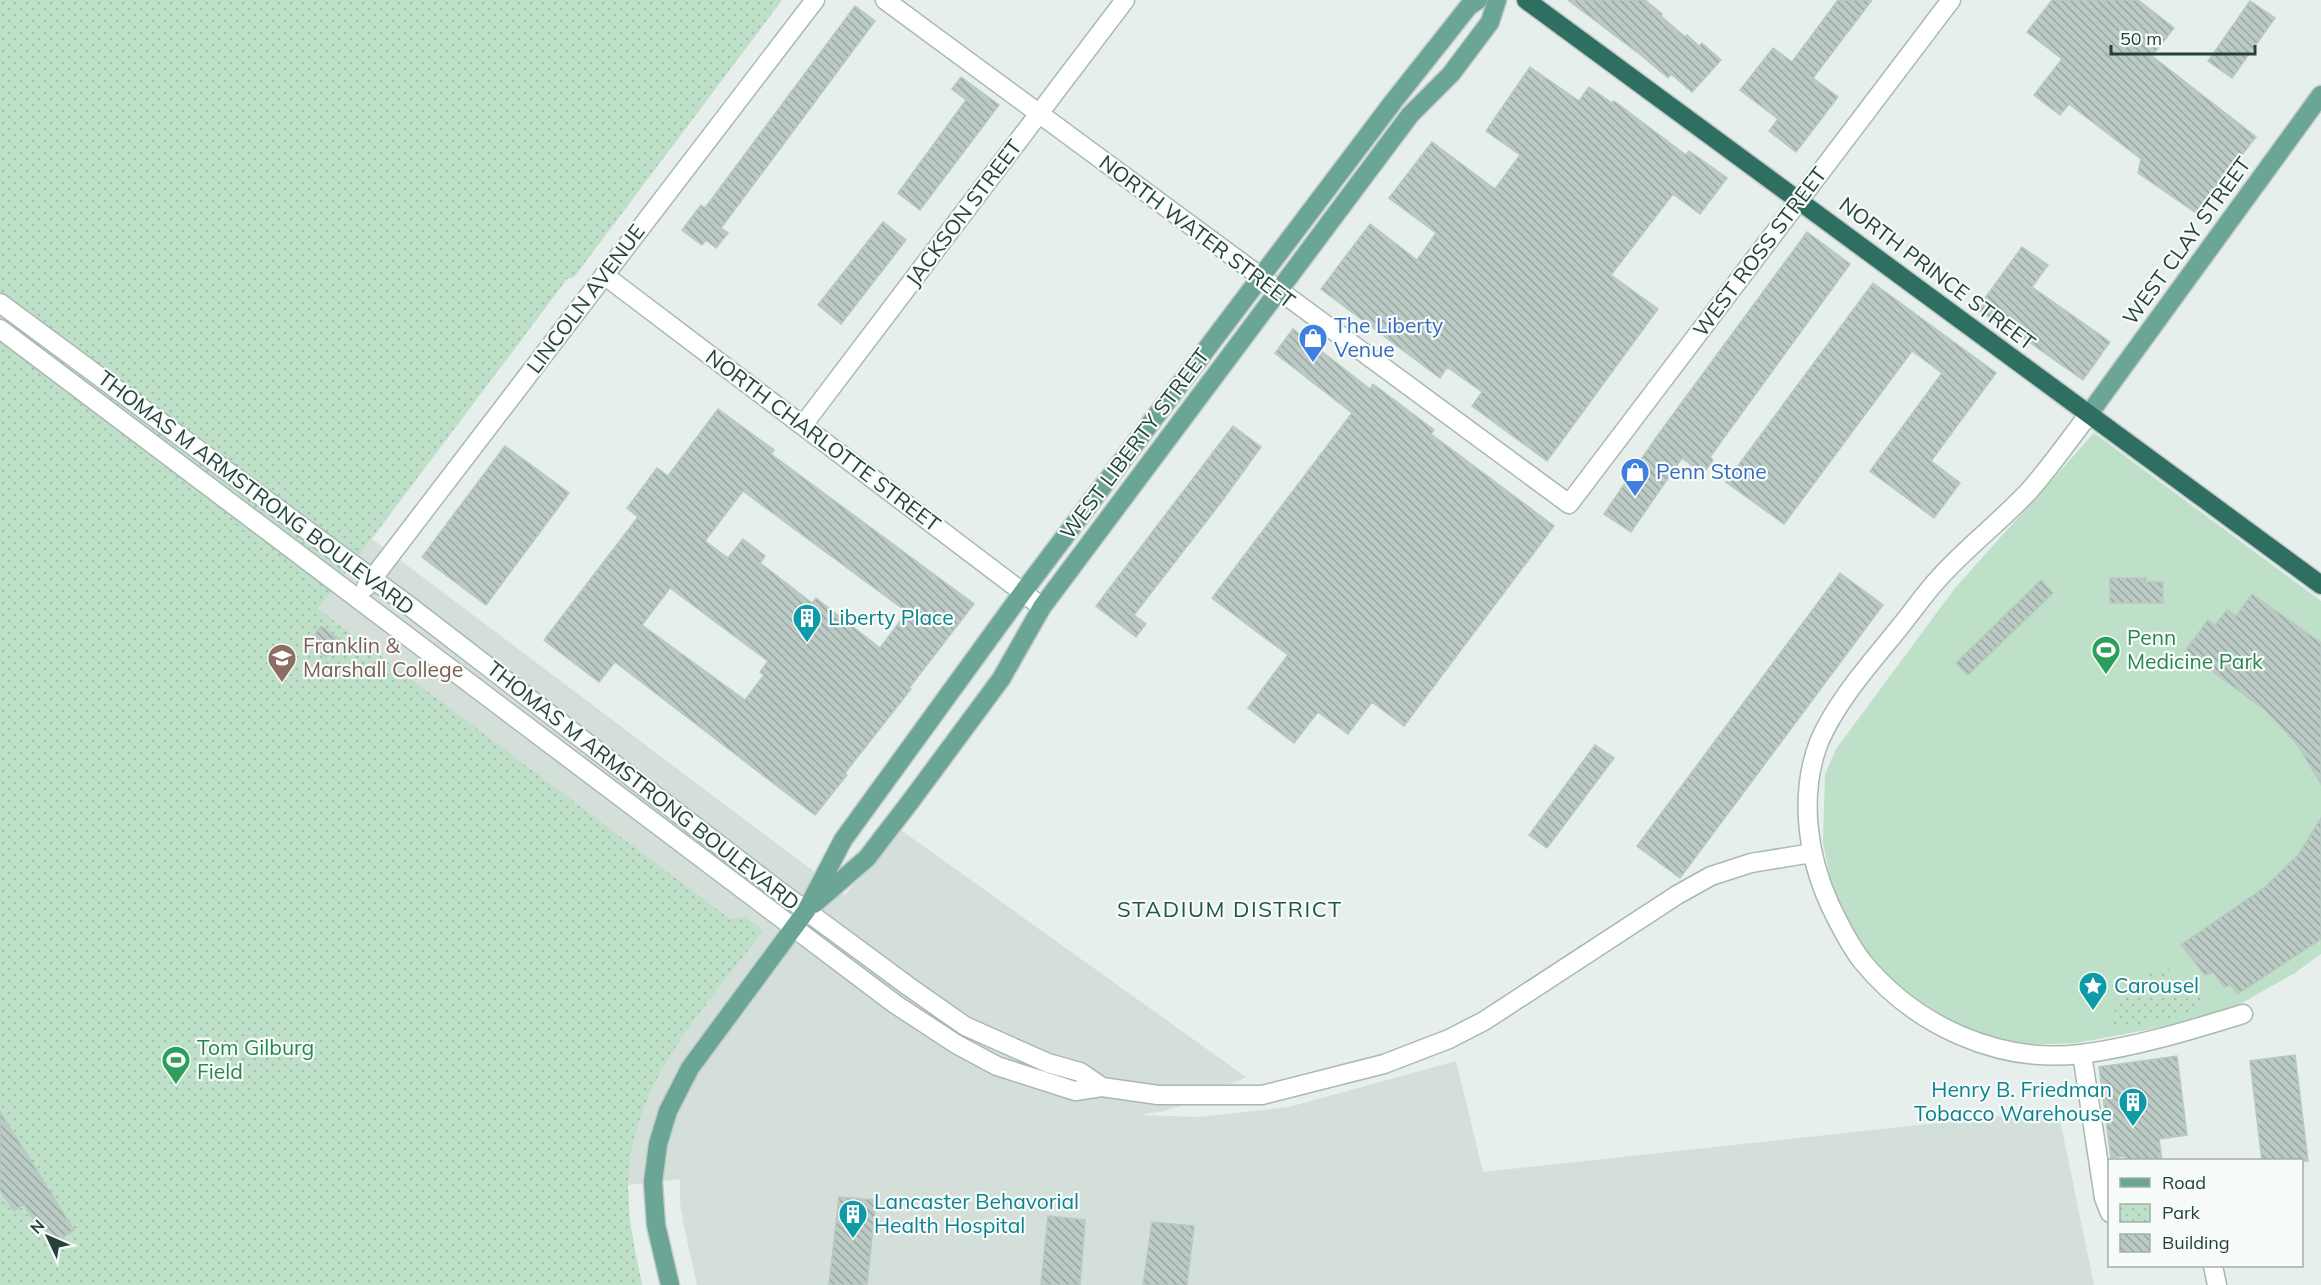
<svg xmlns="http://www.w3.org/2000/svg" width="2321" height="1285" viewBox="0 0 2321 1285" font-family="Mulish,sans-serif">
<defs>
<pattern id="park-dots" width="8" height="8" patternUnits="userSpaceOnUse" patternTransform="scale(1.5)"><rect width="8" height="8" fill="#bfe0c8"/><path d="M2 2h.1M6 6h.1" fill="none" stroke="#a4c1ad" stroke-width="1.8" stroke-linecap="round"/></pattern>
<pattern id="building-back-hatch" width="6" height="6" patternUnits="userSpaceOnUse" patternTransform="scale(1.5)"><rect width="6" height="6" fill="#bbcac4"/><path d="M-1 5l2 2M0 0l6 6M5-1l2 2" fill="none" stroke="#98a6a0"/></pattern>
</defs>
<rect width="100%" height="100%" fill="#e6efeb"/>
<!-- built -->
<path fill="#d4dfda" d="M0 0H782L574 277 567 279 372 539 845 895 898 828 1246 1077 1190 1103 1164 1111 1139 1115 1200 1117 1289 1107 1456 1061 1483 1172 2058 1110 2094 1285H697L684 1227 680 1203V1179L628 1185 630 1225 642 1285H0Z"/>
<!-- green -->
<path fill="#bfe0c8" d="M2094 433 2321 601V954L2295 973 2240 1004 2190 1022 2076 1043 2029 1045 1981 1037 1950 1025 1898 987 1879 968 1860 944 1843 914 1832 887 1823 842 1825 775 1836 749 1955 588Z"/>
<!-- park -->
<path fill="url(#park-dots)" d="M0 0H782L574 277 567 279 318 609 730 919 745 917 763 931C705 1008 630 1083 628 1185 628 1219 635 1252 642 1285H0Z
M2168 967 2176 985 2191 980 2207 1002C2180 1020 2145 1023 2113 1028L2117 986Z"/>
<!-- building -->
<path fill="url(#building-back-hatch)" stroke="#b8c9c2" stroke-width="1.5" fill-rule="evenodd" d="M1568 0H1645L1662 14 1661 16 1685 37 1687 35 1699 46 1702 43 1721 60 1692 92 1671 74 1668 78 1642 56Z
M1838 0H1872L1813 78 1838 97 1796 152 1769 131 1778 119 1740 90 1773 48 1792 62Z
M2052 0H2138L2174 28 2152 56 2256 137 2196 213 2138 173 2141 159 2069 104 2060 115 2034 95 2062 59 2027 32Z
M2250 1 2275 18 2232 78 2208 61Z
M855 6 875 21 721 228 728 233 716 248 706 240 702 245 682 230 701 205 705 208Z
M1530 67 1579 101 1589 87 1612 103 1614 101 1686 155 1689 151 1727 178 1700 214 1673 194 1611 275 1658 309 1547 461 1472 406 1482 392 1447 367 1440 378 1321 289 1370 224 1417 260 1436 233 1389 198 1432 142 1495 189 1520 155 1486 131Z
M961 77 999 105 920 210 898 193 966 100 952 89Z
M883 222 906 240 841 324 818 305Z
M1807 232 1850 264 1710 457 1713 460 1703 474 1682 458 1631 532 1604 514 1655 439Z
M2022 247 2048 265 2032 287 2110 342 2083 380 2005 325 2003 327 1977 309Z
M1873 283 1996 373 1931 461 1960 483 1934 518 1870 471 1942 373 1912 351 1784 524 1726 482Z
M1293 329 1370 389 1373 384 1434 430 1431 434 1554 526 1404 726 1372 702 1348 734 1318 712 1294 743 1248 708 1288 655 1212 598 1352 413 1275 353Z
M718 409 774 450 771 454 974 604 909 688 911 689 845 773 847 775 815 815 615 662 599 682 544 640 638 517 627 508 657 468 668 476ZM743 491 907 612 880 648 816 598 812 603 760 563 765 556 743 539 728 558 705 541ZM670 588 768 661 760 672 764 675 745 700 642 625Z
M1233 426 1261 447 1222 501 1134 615 1146 624 1136 637 1096 606Z
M505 446 569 493 486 605 422 557Z
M1840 573 1883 605 1680 878 1637 846Z
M2110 578H2146V582H2163V603H2110Z
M2041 580 2053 593 1968 675 1956 663Z
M2252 594 2321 643V784L2297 744 2265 710 2185 651 2208 620 2215 625 2227 610 2236 616Z
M321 626 339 639 326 657 308 644Z
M1595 745 1614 758 1547 848 1529 835Z
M2321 818V939L2238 994 2231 985 2224 987 2213 972 2205 975 2181 945 2265 887 2298 855Z
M2295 1055 2308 1161H2262L2250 1061Z
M2177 1056 2187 1135 2159 1139 2162 1161H2126L2125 1156 2111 1158 2099 1067Z
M0 1112 74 1230 50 1245 24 1204 14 1211 0 1190Z
M839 1197 876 1200 867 1285H829Z
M1048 1216 1085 1220 1080 1285H1041Z
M1152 1222 1194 1226 1187 1285H1143Z"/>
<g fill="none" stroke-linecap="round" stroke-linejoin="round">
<!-- minor casing -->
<g stroke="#a8b8b2" stroke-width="21">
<path id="minor" d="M885 0 1569 504 1951 0
M604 275 1042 607
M0 303 408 605 774 887 908 986 965 1026 1048 1063 1080 1072 1102 1087
M0 329 895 1004 956 1044 997 1066 1075 1091 1102 1087 1158 1095H1262L1384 1064 1449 1039 1484 1021 1677 895 1711 876 1751 863 1812 853
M2089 414C2069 440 2051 466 2029 491 2001 521 1968 546 1940 577 1925 593 1913 611 1899 628 1871 663 1837 700 1819 742 1799 794 1807 855 1830 905 1839 924 1849 944 1862 961 1914 1025 1998 1064 2081 1054 2136 1047 2191 1030 2243 1014
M803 425 1125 0
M366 587 815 0
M2082 1054 2104 1198 2110 1213
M2213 1266 2217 1285"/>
</g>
<!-- major casing -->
<g stroke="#c2cac8" stroke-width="21">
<path id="major" d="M2089 414 2321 95
M814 904 867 858 910 802 1001 679 1042 607 1410 115 1451 74 1490 22 1497 0
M670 1285 656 1225 653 1182 658 1144 668 1111 690 1068 806 911 843 840 1023 592 1393 102 1469 6 1478 0"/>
</g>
<!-- highway casing -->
<g stroke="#c2cac8" stroke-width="21">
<path id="highway" d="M1526 0 2321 585"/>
</g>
<!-- minor -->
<use href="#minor" stroke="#fff" stroke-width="18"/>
<!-- major -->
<use href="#major" stroke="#6aa596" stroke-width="18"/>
<!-- highway -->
<use href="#highway" stroke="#2f6f62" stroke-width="18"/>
</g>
<!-- icons -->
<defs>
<g id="shop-pin" transform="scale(1.5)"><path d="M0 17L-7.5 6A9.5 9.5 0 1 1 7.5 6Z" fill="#3f7fe0" stroke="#f7fbf9"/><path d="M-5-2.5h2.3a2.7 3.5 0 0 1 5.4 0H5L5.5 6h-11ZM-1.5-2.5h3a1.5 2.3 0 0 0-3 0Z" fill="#fff"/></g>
<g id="building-pin" transform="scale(1.5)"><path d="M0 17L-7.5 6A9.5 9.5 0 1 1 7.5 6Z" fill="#0f9aa8" stroke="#f7fbf9"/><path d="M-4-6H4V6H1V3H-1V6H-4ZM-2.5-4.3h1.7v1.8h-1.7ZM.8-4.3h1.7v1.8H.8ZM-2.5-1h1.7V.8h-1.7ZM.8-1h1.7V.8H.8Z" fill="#fff"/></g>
<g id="stadium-pin" transform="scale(1.5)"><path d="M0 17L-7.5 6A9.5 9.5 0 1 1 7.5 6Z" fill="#2e9e5b" stroke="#f7fbf9"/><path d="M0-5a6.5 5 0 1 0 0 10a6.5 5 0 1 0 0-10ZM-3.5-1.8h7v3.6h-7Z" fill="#fff"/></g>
<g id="university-pin" transform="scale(1.5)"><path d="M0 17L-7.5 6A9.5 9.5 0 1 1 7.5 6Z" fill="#8d6e63" stroke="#f7fbf9"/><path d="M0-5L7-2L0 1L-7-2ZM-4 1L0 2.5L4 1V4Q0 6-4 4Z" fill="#fff"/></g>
<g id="sight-pin" transform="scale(1.5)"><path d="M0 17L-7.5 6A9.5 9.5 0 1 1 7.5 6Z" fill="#0f9aa8" stroke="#f7fbf9"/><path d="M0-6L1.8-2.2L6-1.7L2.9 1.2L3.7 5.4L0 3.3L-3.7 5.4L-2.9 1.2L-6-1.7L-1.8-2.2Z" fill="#fff"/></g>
</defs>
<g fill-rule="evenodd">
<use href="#shop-pin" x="1313" y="338"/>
<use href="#shop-pin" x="1635" y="472"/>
<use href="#building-pin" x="807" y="618"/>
<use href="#stadium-pin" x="2106" y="650"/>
<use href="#university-pin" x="282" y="658"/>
<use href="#sight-pin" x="2093" y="986"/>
<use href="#stadium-pin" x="176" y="1060"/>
<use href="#building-pin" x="2133" y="1102"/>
<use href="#building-pin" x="853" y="1214"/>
</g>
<g text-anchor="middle" stroke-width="4.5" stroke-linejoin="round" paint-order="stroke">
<!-- street labels -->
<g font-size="21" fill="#24423a" stroke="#f7fbf9">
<text transform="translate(964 213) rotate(-53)" y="7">JACKSON STREET</text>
<text transform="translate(1197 232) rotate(37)" y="7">NORTH WATER STREET</text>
<text transform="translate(2187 241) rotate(-54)" y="7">WEST CLAY STREET</text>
<text transform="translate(1760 252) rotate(-53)" y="7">WEST ROSS STREET</text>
<text transform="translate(1937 274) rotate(37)" y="7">NORTH PRINCE STREET</text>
<text transform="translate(586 299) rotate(-53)" y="7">LINCOLN AVENUE</text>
<text transform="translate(823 441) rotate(37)" y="7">NORTH CHARLOTTE STREET</text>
<text transform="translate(1135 444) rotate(-53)" y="7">WEST LIBERTY STREET</text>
<text transform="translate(256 493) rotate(37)" y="7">THOMAS M ARMSTRONG BOULEVARD</text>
<text transform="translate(643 786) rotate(38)" y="7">THOMAS M ARMSTRONG BOULEVARD</text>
</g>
<!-- shop labels -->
<g font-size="21" fill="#366cbe" stroke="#f7fbf9" text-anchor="start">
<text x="1334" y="333">The Liberty<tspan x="1334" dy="24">Venue</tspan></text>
<text x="1656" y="479">Penn Stone</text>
</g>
<!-- culture labels -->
<g font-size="21" fill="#0d838f" stroke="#f7fbf9" text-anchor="start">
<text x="828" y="625">Liberty Place</text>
<text x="2114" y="993">Carousel</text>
<text x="2112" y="1097" text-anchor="end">Henry B. Friedman<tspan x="2112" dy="24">Tobacco Warehouse</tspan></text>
<text x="874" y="1209">Lancaster Behavorial<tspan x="874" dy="24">Health Hospital</tspan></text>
</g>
<!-- leisure labels -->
<g font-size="21" fill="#27864d" stroke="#f7fbf9" text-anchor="start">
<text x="2127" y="645">Penn<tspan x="2127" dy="24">Medicine Park</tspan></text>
<text x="197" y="1055">Tom Gilburg<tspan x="197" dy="24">Field</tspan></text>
</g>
<!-- education labels -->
<g font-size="21" fill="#785e54" stroke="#f7fbf9" text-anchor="start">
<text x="303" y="653">Franklin &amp;<tspan x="303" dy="24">Marshall College</tspan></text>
</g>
<!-- neighbourhood labels -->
<g font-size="22" letter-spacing="1.5" fill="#1f5548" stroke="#f7fbf9">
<text x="1230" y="917">STADIUM DISTRICT</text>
</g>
</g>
<!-- legend -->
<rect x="2108" y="1159" width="195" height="108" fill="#f7fbf9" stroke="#a3b1ad" stroke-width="1.5"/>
<rect x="2120" y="1178" width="30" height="9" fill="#6aa596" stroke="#a3b1ad" stroke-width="1.5"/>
<text x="2162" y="1189" font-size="18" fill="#24423a">Road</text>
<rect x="2120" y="1204" width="30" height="18" fill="url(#park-dots)" stroke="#a3b1ad" stroke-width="1.5"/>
<text x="2162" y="1219" font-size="18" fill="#24423a">Park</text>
<rect x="2120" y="1234" width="30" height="18" fill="url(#building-back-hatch)" stroke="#a3b1ad" stroke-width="1.5"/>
<text x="2162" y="1249" font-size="18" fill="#24423a">Building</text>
<!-- north arrow -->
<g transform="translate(48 1237) rotate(314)" stroke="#f7fbf9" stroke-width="4.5" paint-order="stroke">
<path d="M0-4.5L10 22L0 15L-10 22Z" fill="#24423a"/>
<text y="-9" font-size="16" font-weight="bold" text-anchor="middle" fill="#24423a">N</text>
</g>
<!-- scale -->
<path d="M2111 45v9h144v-9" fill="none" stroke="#24423a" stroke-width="3"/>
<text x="2120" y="45" font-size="18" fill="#24423a" stroke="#f7fbf9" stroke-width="4.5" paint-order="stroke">50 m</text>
</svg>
